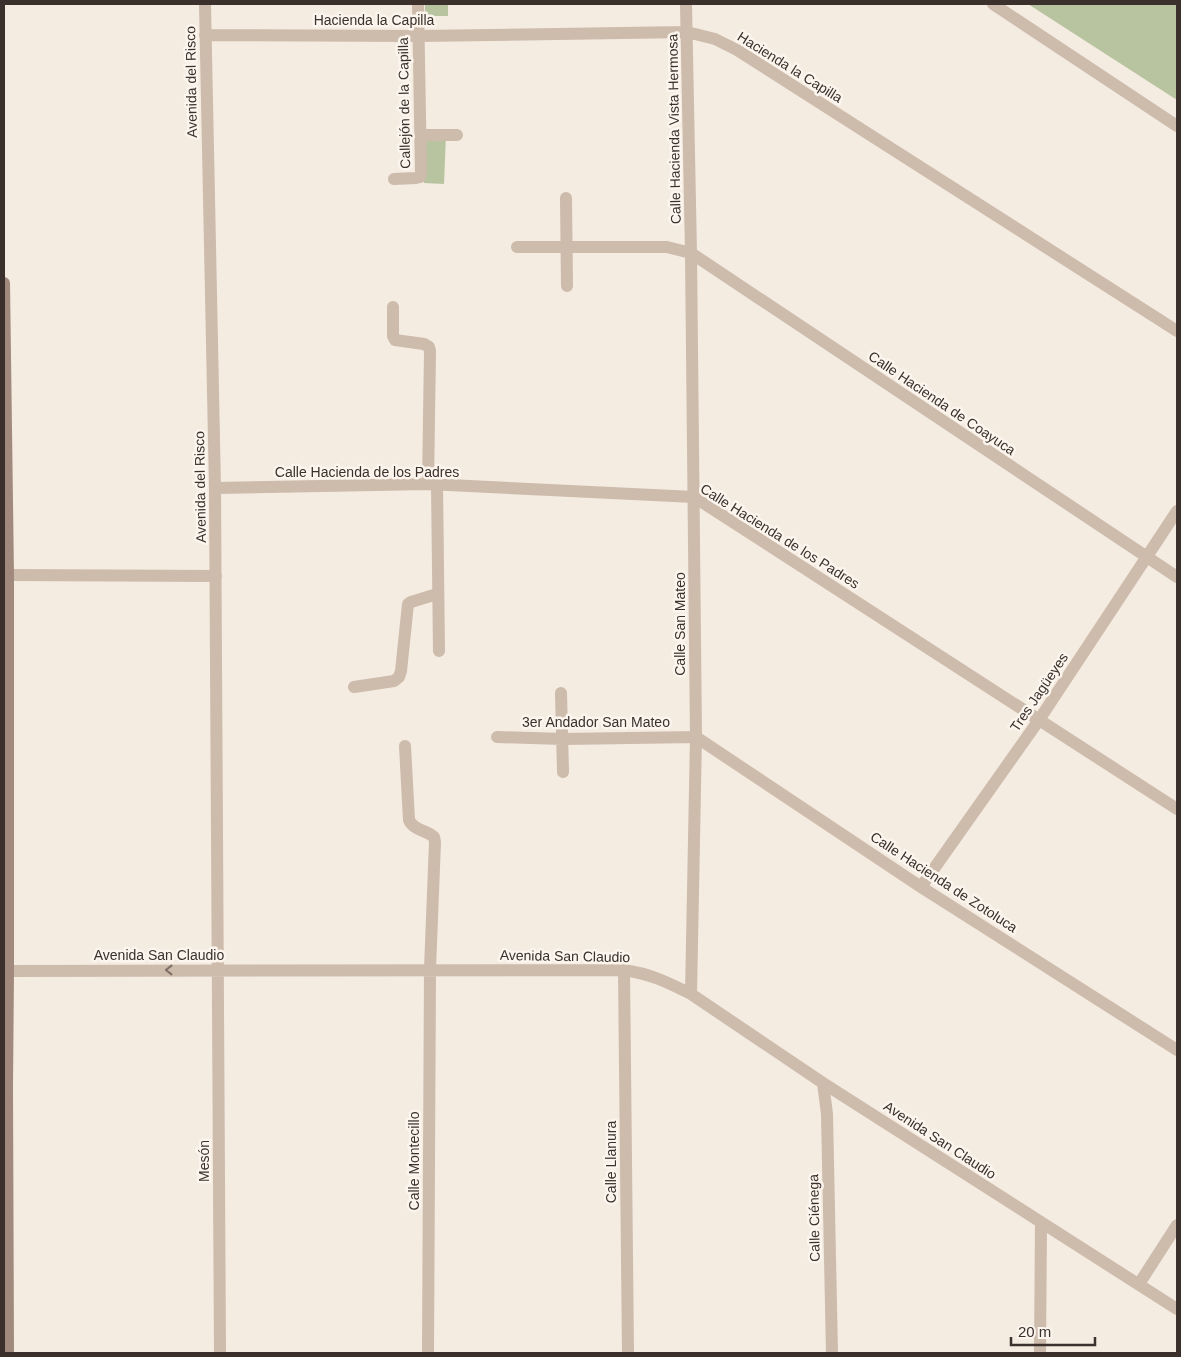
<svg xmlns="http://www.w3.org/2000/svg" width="1181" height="1357" viewBox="0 0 1181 1357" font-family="Arial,sans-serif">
<rect width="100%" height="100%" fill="#f4ebe1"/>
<!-- green -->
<path fill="#b8c4a0" d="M425 4H448V16H425Z
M1028 4H1177V100Z
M423 134 446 135 444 184 424 183Z"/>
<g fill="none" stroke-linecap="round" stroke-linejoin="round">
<!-- lane -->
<path stroke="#cdbbac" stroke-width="12" d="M993 4 1177 126"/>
<!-- street -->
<path stroke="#cdbbac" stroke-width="12" d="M205 4 215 488 220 1353
M686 4 691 253 696 737 691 994
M205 35 418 36 687 32 715 39 737 50 1177 331
M420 135H457
M394 179 416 178 420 177 421 173 418 4
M566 198 567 286
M517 247H667L691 253 1177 577
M393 307V336L395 340 424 344 429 347 430 351 428 484
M437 484 439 651
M215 488 428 484 694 497 1177 809
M8 575 216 576
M354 687 394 681 399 677 401 671 408 604 411 602 437 594
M561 693 563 772
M497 737 563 739 696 737 921 887 1177 1050
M405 746 409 820C413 830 426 830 434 837L435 842 430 969 428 1353
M921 887 1039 720 1177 511
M624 970 628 1353
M8 971 624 970C651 974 667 982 691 994L823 1083 1177 1309
M823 1083 827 1114 832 1353
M1139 1284 1177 1225
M1040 1353 1041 1222"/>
<!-- secondary -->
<path stroke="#a18a7d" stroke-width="12" d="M4 283 8 575V971L7 1087 8 1353"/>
</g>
<!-- one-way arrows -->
<defs><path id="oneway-chevron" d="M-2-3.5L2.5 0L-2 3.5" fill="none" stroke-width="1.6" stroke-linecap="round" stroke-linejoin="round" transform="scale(1.25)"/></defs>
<use stroke="#7d6f65" href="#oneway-chevron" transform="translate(169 970) rotate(180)"/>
<g text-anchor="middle" stroke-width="5" stroke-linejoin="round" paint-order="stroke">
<!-- street labels -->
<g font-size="14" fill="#3b302b" stroke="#fbf5ee">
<text x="374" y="25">Hacienda la Capilla</text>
<text transform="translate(790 67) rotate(32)" y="5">Hacienda la Capilla</text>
<text transform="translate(191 82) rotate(-91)" y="5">Avenida del Risco</text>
<text transform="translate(404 103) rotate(-91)" y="5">Callejón de la Capilla</text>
<text transform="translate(674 129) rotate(-91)" y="5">Calle Hacienda Vista Hermosa</text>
<text transform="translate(942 403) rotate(34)" y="5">Calle Hacienda de Coayuca</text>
<text x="367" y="477">Calle Hacienda de los Padres</text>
<text transform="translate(200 487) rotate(-91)" y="5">Avenida del Risco</text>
<text transform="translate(780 536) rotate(32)" y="5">Calle Hacienda de los Padres</text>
<text transform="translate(680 624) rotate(-90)" y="5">Calle San Mateo</text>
<text transform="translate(1039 692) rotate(-56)" y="5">Tres Jagüeyes</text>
<text x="596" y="727">3er Andador San Mateo</text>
<text transform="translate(944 882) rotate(33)" y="5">Calle Hacienda de Zotoluca</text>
<text x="159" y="960">Avenida San Claudio</text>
<text transform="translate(565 956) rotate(1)" y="5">Avenida San Claudio</text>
<text transform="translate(940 1140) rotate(33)" y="5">Avenida San Claudio</text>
<text transform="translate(204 1161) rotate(-90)" y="5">Mesón</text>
<text transform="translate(414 1161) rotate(-90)" y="5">Calle Montecillo</text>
<text transform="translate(611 1162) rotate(-90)" y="5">Calle Llanura</text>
<text transform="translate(814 1218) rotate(-91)" y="5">Calle Ciénega</text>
</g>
</g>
<!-- border -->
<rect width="1181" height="1357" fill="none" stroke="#3b302b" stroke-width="10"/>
<!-- scale -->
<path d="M1011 1337v8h84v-8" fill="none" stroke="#3b302b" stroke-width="2.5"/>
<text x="1018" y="1337" font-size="15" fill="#3b302b" stroke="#fbf5ee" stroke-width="4" paint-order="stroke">20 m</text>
</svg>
